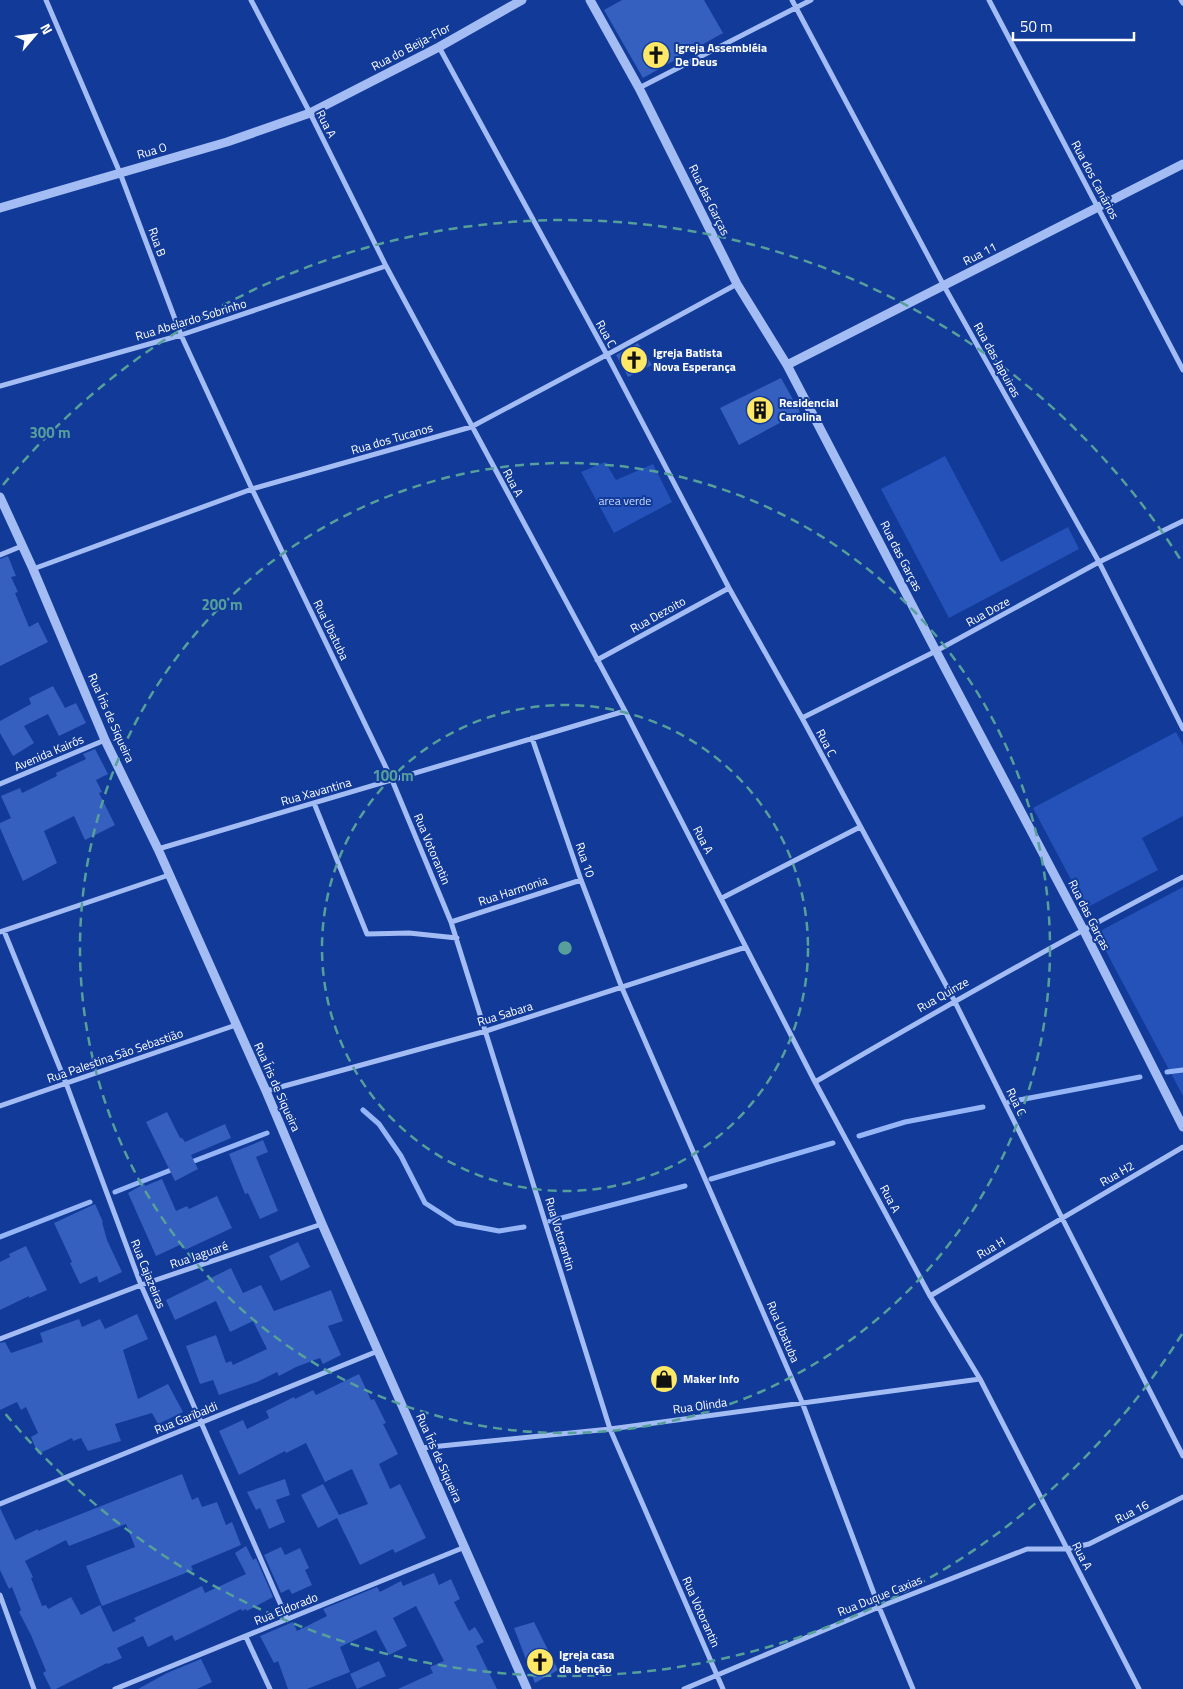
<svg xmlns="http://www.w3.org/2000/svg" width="1183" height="1689" viewBox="0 0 1183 1689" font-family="'Titillium Web',sans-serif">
<rect width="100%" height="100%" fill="#113a99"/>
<!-- green -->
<path fill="#2452b8" d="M945 456 1001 562 1068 527 1079 549 949 618 881 489Z
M605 462 616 480 653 464 672 502 614 533 581 472Z
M1176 732 1183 745V816L1142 838 1158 870 1086 908 1033 808Z
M1183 887V1096L1100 940 1102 930Z"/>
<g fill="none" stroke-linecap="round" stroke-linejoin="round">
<!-- stream -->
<path stroke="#95b5f7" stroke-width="5" d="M1167 1072 1183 1070
M1009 1102 1140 1077
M363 1110 379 1124 401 1156 425 1203 456 1223 499 1231 524 1227
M859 1136 905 1122 983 1107
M189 1163 267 1133
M711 1179 833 1143
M115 1192 176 1168
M550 1221 685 1186
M0 1237 90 1202"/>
</g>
<!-- building -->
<path fill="#3560bf" d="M622 0H704L723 33 643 78 604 10Z
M638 343 652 365 628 377 616 355Z
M781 378 800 412 739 445 720 408Z
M8 556 16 576 11 577 18 592 15 593 29 627 38 622 48 642 0 666V559Z
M53 686 65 708 76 703 86 723 59 736 48 714 24 726 34 743 13 756 0 733V721L31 704 29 698Z
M95 749 108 774 96 780 102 792 99 793 115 825 85 840 74 816 44 831 57 863 23 881 0 828V823L11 818 1 796 20 788 22 793 57 776 56 773 86 759 83 754Z
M167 1112 180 1138H182L185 1142 225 1124 231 1138 191 1155 198 1169 175 1181 146 1122Z
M263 1140 268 1152 256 1157 278 1211 260 1219 248 1193 245 1194 229 1154Z
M162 1179 176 1211 187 1206 189 1209 217 1196 232 1228 185 1250 182 1244 156 1256 128 1193 144 1184 145 1186Z
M95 1204 103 1222H102L107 1240 122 1272 99 1283 97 1276 80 1284 70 1263 72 1262 54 1223Z
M298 1242 310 1267 281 1281 269 1256Z
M26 1246 47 1290 29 1298V1296L0 1310V1262L10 1257 9 1254Z
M231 1268 243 1293 261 1285 274 1311 331 1290 343 1321 328 1326 341 1355 323 1364 320 1358 296 1367 279 1376 277 1372 257 1382 219 1395 213 1380 200 1384 186 1346 216 1335 226 1363 231 1361 233 1365 267 1349 253 1321 230 1332 216 1301 175 1320 166 1300Z
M137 1314 148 1339 123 1350 138 1399 168 1384 183 1412 158 1424 152 1413 115 1424 121 1441 88 1451 81 1438 73 1441 72 1438 38 1454 31 1437 38 1433 26 1407 21 1410 17 1402 0 1410V1343L5 1342 11 1353 43 1342 40 1333 79 1319 82 1327 100 1319 105 1329Z
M359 1374 371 1400 374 1399 386 1423 383 1424 398 1454 379 1464 390 1489 400 1484 426 1538 395 1553 393 1549 360 1565 337 1518 318 1528 301 1495 323 1484 339 1515 368 1504 352 1469 325 1482 306 1443 286 1453 285 1451 239 1475 219 1431 243 1420 247 1429 269 1418 266 1411 294 1397 295 1399 313 1390 316 1395Z
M182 1474 192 1500 198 1497 202 1507 217 1502 226 1525 232 1522 241 1545 191 1566 193 1570 102 1606 86 1566 135 1547 126 1524 69 1546 66 1540 25 1561 33 1577 31 1578 42 1606 46 1605 48 1609 71 1597 81 1615 100 1605 113 1632 136 1621 134 1618 202 1586 205 1593 246 1574 235 1553 246 1546 253 1560 256 1558 273 1597 247 1611 246 1609 242 1611 241 1609 175 1641 172 1635 148 1647 143 1636 117 1648 122 1658 108 1664 107 1663 56 1689H51L43 1673 46 1671 31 1635 19 1612 21 1610 12 1587 9 1589 0 1570V1508L15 1540 38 1529V1531Z
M285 1479 290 1495 276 1500 285 1522 269 1529 260 1508 256 1510 247 1492Z
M281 1547 285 1555 300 1548 309 1568 305 1570 312 1585 292 1594 289 1589 281 1593 264 1555Z
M434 1573 439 1585 451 1579 460 1599 454 1602 469 1631 475 1627 484 1642 476 1646 497 1689H398L433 1673 430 1667 444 1661 416 1606 393 1618 407 1646 389 1655 376 1630 340 1647 350 1672 307 1689H288L278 1661 274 1663 260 1636 293 1622 297 1631 327 1616 323 1609 377 1587 380 1592 401 1581 403 1586Z
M534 1622 558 1670 535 1683 514 1628Z
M201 1659 212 1682 197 1689H138L167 1673Z
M379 1661 386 1676 357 1689 350 1674Z"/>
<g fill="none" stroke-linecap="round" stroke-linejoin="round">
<!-- minor -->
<path stroke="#a3bcf4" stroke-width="5" d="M46 0 120 173 181 335 252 489 392 780 451 922 610 1429 723 1689
M251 0 310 113 386 266 625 711 815 1082 930 1296 980 1379 1139 1689
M792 0 944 286 1099 562 1183 729
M989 0 1183 370
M1181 0 1183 3
M439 47 607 355 729 588 802 718 954 1000 1062 1218 1183 1456
M639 88 811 0
M0 386 181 335 386 266
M0 555 22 546
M33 569 252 489 471 427 612 352 737 284
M597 660 729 588
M802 718 936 651 1099 562 1183 521
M532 738 581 880 622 988 802 1402 879 1607 913 1689
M0 784 105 740
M314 803 367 934 409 933 457 938
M158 849 625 711
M722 898 860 827
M451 922 581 880
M4 931 66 1083 141 1285 287 1619
M0 932 169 875
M815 1082C937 1011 1058 942 1183 877
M266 1091 486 1031 746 947
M0 1106 236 1025
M930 1296 1183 1147
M0 1339 141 1285 322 1224
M421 1448 610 1429 980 1379
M0 1504 378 1351
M0 1595 34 1689
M246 1637 270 1689
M115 1689 465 1547
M684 1689 879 1607 1027 1549H1067L1089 1544 1183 1497"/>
<!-- tertiary -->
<path stroke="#a3bcf4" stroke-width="9" d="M590 0 639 88 737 284 787 365 936 651 1083 929 1183 1127
M0 208 227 142 310 113 439 47 522 0
M787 365 1183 164
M0 497 33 569 105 740 158 849 266 1091 322 1224 527 1689"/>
</g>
<!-- distance rings -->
<g fill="none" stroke="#579f9a" stroke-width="2.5" stroke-dasharray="9 6">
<circle cx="565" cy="948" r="243"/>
<circle cx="565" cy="948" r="485"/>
<path d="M1182 1334A728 728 0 0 1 3 1411M3 485A728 728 0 0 1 1182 562"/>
</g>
<!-- icons -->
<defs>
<g id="church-disc" transform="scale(1.4375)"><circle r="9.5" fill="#ffe866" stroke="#113a99"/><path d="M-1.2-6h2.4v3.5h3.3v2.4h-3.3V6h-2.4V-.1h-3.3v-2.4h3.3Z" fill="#111"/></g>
<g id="building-disc" transform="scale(1.4375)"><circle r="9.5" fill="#ffe866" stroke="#113a99"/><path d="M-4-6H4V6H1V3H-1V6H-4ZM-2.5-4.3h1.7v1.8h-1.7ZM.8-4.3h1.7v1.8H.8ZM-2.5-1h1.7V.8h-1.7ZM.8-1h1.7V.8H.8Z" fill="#111"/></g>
<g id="shop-disc" transform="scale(1.4375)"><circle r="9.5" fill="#ffe866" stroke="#113a99"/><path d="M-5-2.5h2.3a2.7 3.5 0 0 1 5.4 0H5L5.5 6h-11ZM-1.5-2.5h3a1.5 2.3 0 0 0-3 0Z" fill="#111"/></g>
</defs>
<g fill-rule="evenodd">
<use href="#church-disc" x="656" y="55"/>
<use href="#church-disc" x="634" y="360"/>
<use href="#building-disc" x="760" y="410"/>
<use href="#shop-disc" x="664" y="1379"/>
<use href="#church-disc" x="540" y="1662"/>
</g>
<g text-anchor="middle" stroke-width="4" stroke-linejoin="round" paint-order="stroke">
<!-- street labels -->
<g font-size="12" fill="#fff" stroke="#113a99">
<text transform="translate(411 47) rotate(-28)" y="4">Rua do Beija-Flor</text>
<text transform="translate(326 124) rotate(63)" y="4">Rua A</text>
<text transform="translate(152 151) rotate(-16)" y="4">Rua O</text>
<text transform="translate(1095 180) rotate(62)" y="4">Rua dos Canários</text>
<text transform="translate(709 200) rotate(64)" y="4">Rua das Garças</text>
<text transform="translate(157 242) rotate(70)" y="4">Rua B</text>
<text transform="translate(980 254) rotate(-27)" y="4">Rua 11</text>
<text transform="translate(191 320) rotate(-17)" y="4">Rua Abelardo Sobrinho</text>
<text transform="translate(606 334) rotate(61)" y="4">Rua C</text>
<text transform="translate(997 360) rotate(61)" y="4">Rua das Japuiras</text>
<text transform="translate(392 439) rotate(-16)" y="4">Rua dos Tucanos</text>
<text transform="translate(513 483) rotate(62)" y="4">Rua A</text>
<text transform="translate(901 556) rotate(63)" y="4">Rua das Garças</text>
<text transform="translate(988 612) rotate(-29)" y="4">Rua Doze</text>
<text transform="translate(658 615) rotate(-29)" y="4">Rua Dezoito</text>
<text transform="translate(331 630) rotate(64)" y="4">Rua Ubatuba</text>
<text transform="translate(111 718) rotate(66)" y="4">Rua Íris de Siqueira</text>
<text transform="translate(826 743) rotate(62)" y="4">Rua C</text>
<text transform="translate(49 753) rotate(-23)" y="4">Avenida Kairós</text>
<text transform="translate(316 792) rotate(-16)" y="4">Rua Xavantina</text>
<text transform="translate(703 840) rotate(63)" y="4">Rua A</text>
<text transform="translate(432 849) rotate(67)" y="4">Rua Votorantin</text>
<text transform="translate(585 860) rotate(71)" y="4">Rua 10</text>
<text transform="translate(513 891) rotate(-18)" y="4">Rua Harmonia</text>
<text transform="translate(1089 915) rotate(63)" y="4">Rua das Garças</text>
<text transform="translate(943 995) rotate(-30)" y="4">Rua Quinze</text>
<text transform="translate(505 1014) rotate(-17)" y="4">Rua Sabara</text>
<text transform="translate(115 1056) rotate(-19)" y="4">Rua Palestina São Sebastião</text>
<text transform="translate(277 1087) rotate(66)" y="4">Rua Íris de Siqueira</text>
<text transform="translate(1016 1102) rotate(64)" y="4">Rua C</text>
<text transform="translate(1117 1174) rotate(-30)" y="4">Rua H2</text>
<text transform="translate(890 1199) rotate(62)" y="4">Rua A</text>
<text transform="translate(560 1234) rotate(73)" y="4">Rua Votorantin</text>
<text transform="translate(991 1248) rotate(-31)" y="4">Rua H</text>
<text transform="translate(199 1255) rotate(-19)" y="4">Rua Jaguaré</text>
<text transform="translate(148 1274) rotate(68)" y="4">Rua Cajazeiras</text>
<text transform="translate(783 1332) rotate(67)" y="4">Rua Ubatuba</text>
<text transform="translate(700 1406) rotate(-8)" y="4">Rua Olinda</text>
<text transform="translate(186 1418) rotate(-22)" y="4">Rua Garibaldi</text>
<text transform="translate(439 1458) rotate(66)" y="4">Rua Íris de Siqueira</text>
<text transform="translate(1132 1512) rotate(-27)" y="4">Rua 16</text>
<text transform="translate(1082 1556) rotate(63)" y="4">Rua A</text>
<text transform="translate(880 1596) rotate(-22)" y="4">Rua Duque Caxias</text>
<text transform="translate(286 1609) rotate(-22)" y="4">Rua Eldorado</text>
<text transform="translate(701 1612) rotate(66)" y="4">Rua Votorantin</text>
</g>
<!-- poi labels -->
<g font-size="12" font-weight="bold" fill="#fff" stroke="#113a99" text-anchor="start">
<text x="675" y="52">Igreja Assembléia<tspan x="675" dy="14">De Deus</tspan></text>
<text x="653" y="357">Igreja Batista<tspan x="653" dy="14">Nova Esperança</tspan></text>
<text x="779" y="407">Residencial<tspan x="779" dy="14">Carolina</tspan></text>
<text x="683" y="1383">Maker Info</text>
<text x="559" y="1659">Igreja casa<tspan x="559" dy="14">da benção</tspan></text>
</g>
<!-- park labels -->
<g font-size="12" fill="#cbdbfe" stroke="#113a99">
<text x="625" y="505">area verde</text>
</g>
</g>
<circle cx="565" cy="948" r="8" fill="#579f9a" stroke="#113a99" stroke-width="2.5"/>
<g font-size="15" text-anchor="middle" font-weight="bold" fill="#579f9a" stroke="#113a99" stroke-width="4" stroke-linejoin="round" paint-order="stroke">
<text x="50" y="438">300 m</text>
<text x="222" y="610">200 m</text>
<text x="393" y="781">100 m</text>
</g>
<!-- north arrow -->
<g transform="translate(35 35) rotate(62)" stroke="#113a99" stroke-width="4" paint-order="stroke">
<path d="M0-4L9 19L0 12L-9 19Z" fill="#ffffff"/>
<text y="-8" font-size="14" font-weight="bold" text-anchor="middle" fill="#ffffff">N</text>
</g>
<!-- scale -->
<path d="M1013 32v8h121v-8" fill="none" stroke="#ffffff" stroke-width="2.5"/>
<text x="1020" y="32" font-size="15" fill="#ffffff" stroke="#113a99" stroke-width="4" paint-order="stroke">50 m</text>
</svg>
